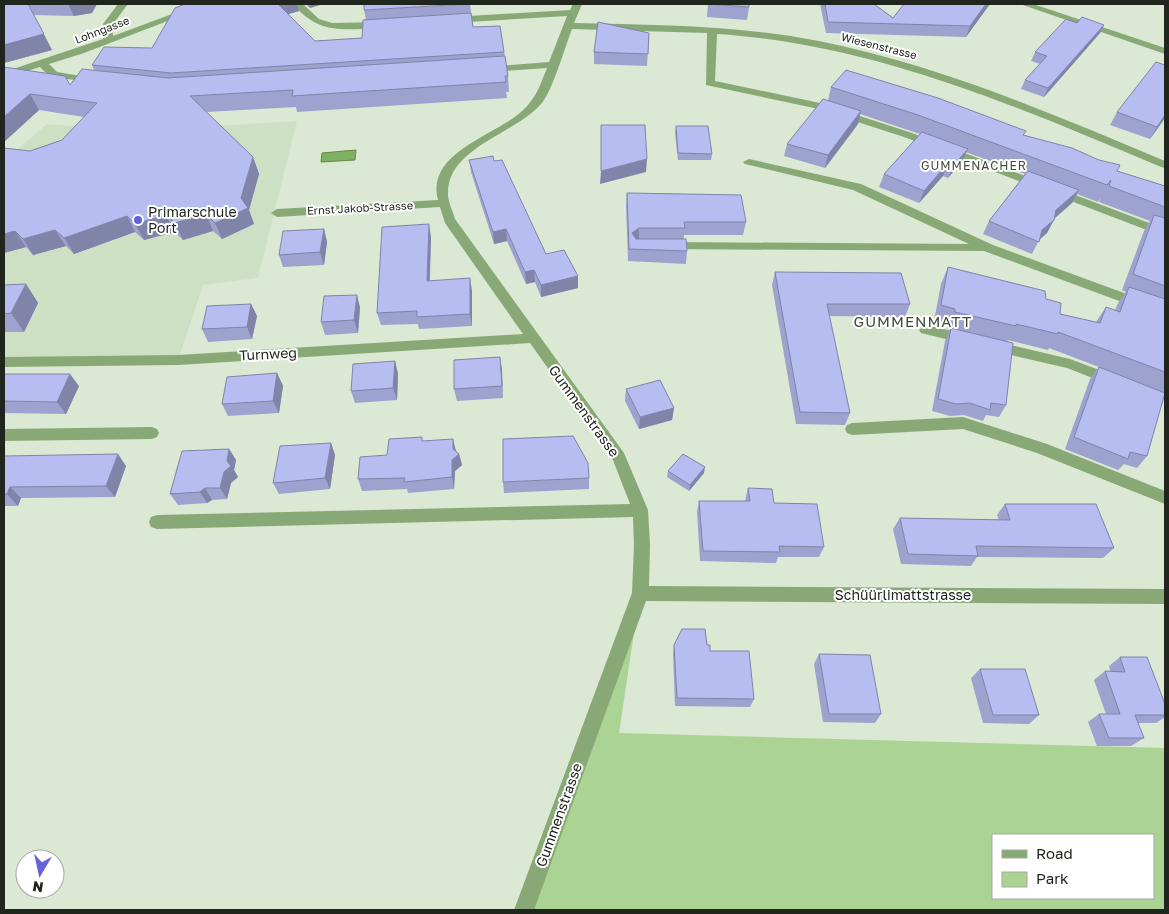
<svg xmlns="http://www.w3.org/2000/svg" width="1169" height="914" viewBox="0 0 1169 914" font-family="'Golos Text',sans-serif">
<rect width="100%" height="100%" fill="#dbe8d3"/>
<!-- built -->
<path fill="#cee0c4" d="M297 121 258 278 203 285 178 360 4 362V161L47 124 137 131Z"/>
<!-- green -->
<path fill="#abd394" fill-rule="evenodd" d="M640 593 619 733 1165 748V910H524ZM993 835H1153V898H993Z"/>
<!-- water -->
<path fill="#7fb260" stroke="#62884c" d="M356 150 355 160 321 162 322 153Z"/>
<g fill="none" stroke-linecap="round" stroke-linejoin="round">
<!-- minor -->
<path fill="#88a975" fill-rule="evenodd" d="M118 4H128L113 24V36L199 4H212L84 53 49 64 57 72 100 79V83L50 77 40 67 4 78V72L103 39V24Z
M293 4H303L319 19 332 23 383 22 388 25 383 28C345 29 320 36 293 4Z
M573 4H582L574 23C656 25 738 25 819 41 939 65 1053 114 1165 161V168L1161 167C1018 107 874 44 717 34L715 81 820 103 912 133 1165 229V237L904 137 814 108 706 85 707 33 572 29C565 47 553 89 542 103 516 134 447 147 448 194 448 202 453 212 455 219L624 453 648 510 650 545 649 586 1165 589V604L646 601 534 910H514L632 593 634 545 633 517 157 529 151 527 149 522 151 517 157 515 630 504 613 460 530 343 178 365 4 367V357L178 355 523 334 445 223 440 207 277 217 271 213 277 209 438 200C425 152 497 135 522 111 536 99 540 85 547 68L488 72 483 69 484 67 549 62 567 16 451 23 446 20 451 17 570 10Z
M1020 4H1033L1165 48V54Z
M749 159 861 184 993 245 1165 308V318L984 251 664 249 662 246 668 242 969 244 853 190 745 164 743 162Z
M926 325 966 334 973 339 966 344 921 333 919 330Z
M994 341 1070 359 1118 377 1120 381 1118 385 1113 386 1067 368 989 350 987 346 989 342Z
M963 417 1047 444 1165 491V504L1037 453 963 429 852 435 847 433 845 429 847 425 852 423Z
M152 427 157 429 159 433 157 437 152 439 4 441V429Z"/>
</g>
<!-- wall -->
<path fill="#9da2cf" d="M4 4H97L92 13 74 16 34 15 52 50 4 63Z
M185 4H297L299 11 288 14 315 41 362 38 366 20 364 10 470 4 473 27 500 26 508 76 509 92H506L507 98 297 112 296 107 206 112 253 157 259 174 249 210 254 224 222 239 213 231 183 240 174 232 144 240 135 232 74 254 66 246 33 255 26 247 4 253 30 151 62 140 84 117 39 110 4 142V67L70 85 94 70 92 65 152 48Z
M305 4H323L310 8Z
M519 4H536L519 5Z
M708 4 749 7 747 20 707 17Z
M820 4H874L893 18 989 5 966 37 826 33Z
M1077 23 1104 25 1100 33 1044 97 1021 89 1025 80 1040 64 1031 61 1035 52Z
M649 33 647 66 594 64V52Z
M831 87 1025 135 1117 171 1165 186V393L1147 456 1137 468 1124 464 1118 470 1065 449 1090 379 1099 367 1049 348 1048 350 1008 340 1007 342 1006 405 999 417 986 415 983 421 964 415 950 416 932 411 945 341 950 329 947 328 948 325 934 321 941 284 948 267 1046 299 1060 314 1096 322 1106 307 1115 310 1118 303 1126 292 1122 290 1144 231 1150 221 1099 202 1101 197 1098 202 1077 194 1072 203 1054 219 1047 233 1039 240 1032 254 983 234 989 221 1025 174 966 152 962 161 948 178 943 176 919 203 879 187 884 174 920 134 860 114 858 124 825 168 784 156 787 144 828 101Z
M1117 112 1165 118 1150 139 1110 125Z
M676 126 712 154 711 160H678L675 133Z
M469 160 494 161 546 254 578 276V288L541 297 535 282 526 284 507 241 494 244 471 172Z
M627 193 746 222 743 235H684V239L687 251 686 264 628 261 626 205Z
M324 229 327 242 324 265 283 267 279 255Z
M431 237 430 281 472 291V326L419 329 418 324 381 325 377 313Z
M775 272 910 304 905 317 829 316 850 413 845 425 796 424 772 285Z
M26 284 38 303 24 332H4V285Z
M251 304 257 316 252 339 208 342 202 329Z
M360 307 358 333 325 335 321 322Z
M500 357 503 398 457 401 454 389Z
M395 361 398 374 397 400 355 403 351 391Z
M277 373 283 386 279 413 228 416 222 404Z
M4 374 79 386 66 414 4 413Z
M626 389 674 408 672 420 639 429 625 401Z
M423 441 456 451 459 454 462 465 455 471 454 489 408 493 407 489 362 491 358 479 387 455Z
M331 443 335 455 330 489 279 494 273 483Z
M229 449 236 460 234 470 238 477 231 483 227 499 212 500 207 503 178 505 170 494Z
M4 456 126 466 115 497 21 498 18 506H4Z
M668 471 704 473 689 491 667 477Z
M589 478V489L504 493 503 482Z
M748 488 774 503 824 547 819 557H778L776 563 700 561 697 512 699 501H745Z
M1005 504 1114 548 1103 558 977 557 971 566 901 564 893 529 900 518 999 520 997 515Z
M674 645H707L710 651 754 699 750 707 675 706 673 654Z
M819 654 881 714 875 723 823 722 814 664Z
M1120 657 1165 704V717L1156 723H1138L1144 738 1131 746H1097L1088 722 1099 714H1106L1094 680 1105 671H1110L1109 666Z
M980 669 1039 715 1029 724 983 723 971 678Z"/>
<!-- shaded-wall -->
<path fill="#8084a9" d="M28 4 52 50 4 63V45Z
M68 4H97L92 13 74 16Z
M285 4H297L299 11 282 16 279 5Z
M309 4H323L310 8Z
M986 4H990L966 37 970 26Z
M1104 25 1100 33 1044 97 1048 88Z
M30 94 39 110 4 142V117Z
M861 111 858 124 825 168 828 155Z
M1165 115V118L1150 139 1157 127Z
M968 149 962 161 948 178 953 166Z
M253 157 259 174 249 210 254 224 222 239 215 223 241 198Z
M647 159 646 172 600 184 601 171Z
M948 163 943 176 919 203 924 191Z
M1079 190 1072 203 1049 223 1056 210Z
M206 214 213 231 183 240 175 223Z
M166 215 174 232 144 240 135 224Z
M127 216 135 232 74 254 64 238Z
M1054 220 1047 233 1038 241 1042 230Z
M429 224 431 237 429 293 427 281Z
M639 228V240L631 245 632 233Z
M324 229 327 242 324 265 320 252Z
M506 229 507 241 494 244 493 232Z
M55 230 66 246 33 255 23 239Z
M15 231 26 247 4 253V234Z
M534 270 535 282 526 284 525 272Z
M578 276V288L541 297V285Z
M470 278 472 291V326L470 314Z
M26 284 38 303 24 332 11 313Z
M357 295 360 307 358 333 354 320Z
M251 304 257 316 252 339 247 327Z
M500 357 502 369 503 398 502 386Z
M395 361 398 374 397 400 393 388Z
M277 373 283 386 279 413 273 401Z
M70 374 79 386 66 414 57 402Z
M674 408 672 420 639 429 640 417Z
M453 439 456 451 459 454 462 465 455 471 454 489 452 477Z
M331 443 335 455 330 489 325 478Z
M229 449 236 460 234 470 238 477 231 483 227 499 220 488Z
M118 454 126 466 115 497 106 486Z
M705 467 704 473 689 491 690 485Z
M10 487 21 498 18 506 7 494Z
M205 488 212 500 207 503 200 492Z"/>
<!-- building -->
<path fill="#b7bcf1" stroke="#8084a9" d="M4 4H28L44 34 4 45Z
M185 4H285L279 5 315 41 362 38 363 20 471 13 473 27 500 26 504 52 171 73 92 65 104 47 152 48 175 8Z
M364 4H467L364 10Z
M708 4H749V7Z
M825 4H874L893 18 904 4H986L970 26 828 22Z
M1082 17 1104 25 1048 88 1025 80 1047 56 1035 52 1066 19 1077 23Z
M598 22 649 33 648 54 594 52Z
M505 56 508 76H505L506 82 292 96 293 90 190 96 253 157 241 198 248 208 215 223 206 214 175 223 166 215 135 224 127 216 64 238 55 230 23 239 15 231 4 234V148L30 151 62 140 97 103 30 94 4 117V67L65 76 70 85 82 69 168 78Z
M1156 62 1165 65V115L1157 127 1117 112Z
M846 70 938 98 1026 131 1023 135 1072 148 1099 160 1120 165 1117 171 1165 186V207L1109 186 1111 180 1107 185 918 115 831 87Z
M823 99 861 111 828 155 787 144Z
M601 125H645L647 159 601 171Z
M676 126H708L712 154 678 153Z
M922 132 968 149 953 166 948 163 924 191 884 174Z
M493 156 494 161 502 160 546 254 564 250 578 276 541 285 534 270 525 272 506 229 493 232 469 160Z
M1028 171 1079 190 1056 210 1054 220 1042 230 1039 242 989 221Z
M627 193 741 195 746 222H684L685 228H639L632 233 636 239H686L687 251 629 249Z
M1154 215 1165 218V286L1133 274Z
M429 224 427 281 470 278V314L417 317V311L377 313 382 227Z
M324 229 320 252 279 255 283 231Z
M948 267 1045 291 1046 299 1061 303 1060 314 1100 323 1106 307 1120 312 1129 287 1165 299V372L1058 332V334L1016 324V326L955 312V309L941 305Z
M775 272 901 273 910 304H827L850 413 800 412Z
M26 284 11 313 4 314V285Z
M357 295 354 320 321 322 324 296Z
M251 304 247 327 202 329 207 306Z
M951 328 1013 343 1006 405 991 403 990 410 970 403 956 404 938 399Z
M500 357 502 386 454 389V360Z
M395 361 393 388 351 391 353 364Z
M1099 367 1165 393 1147 456 1130 452 1128 459 1074 437Z
M277 373 273 401 222 404 227 377Z
M4 374H70L57 402 4 401Z
M660 380 674 408 640 417 626 389Z
M573 436 588 463 589 478 503 482V439Z
M422 437V441L453 439V449L459 454 452 460V477L404 482 405 478 358 479 360 457 387 455 389 439Z
M331 443 325 478 273 483 280 446Z
M229 449 227 461 231 466 224 472 220 488H205L200 492 170 494 182 451Z
M118 454 106 486 10 487 7 494H4V456Z
M683 454 705 467 690 485 668 471Z
M748 488 772 489 774 503 817 504 824 547 779 546 780 552 703 551 699 501H750Z
M1005 504H1096L1114 548 976 546 978 556 908 554 900 518 1010 520Z
M682 629H705L707 645H710V651H749L754 699 677 698 674 645Z
M819 654 870 655 881 714H829Z
M1120 657H1147L1165 704V715H1135L1144 738H1109L1099 714H1120L1105 671 1125 672Z
M980 669H1025L1039 715H993Z"/>
<!-- markers -->
<circle fill="#6563dc" stroke="#fff" stroke-width="2" cx="138" cy="220" r="5"/>
<g text-anchor="middle" stroke-width="4" stroke-linejoin="round" paint-order="stroke">
<!-- far-street labels -->
<g font-size="11" fill="#20251d" stroke="#fff">
<text transform="translate(102 30) rotate(-21)" y="4">Lohngasse</text>
<text transform="translate(879 46) rotate(14)" y="4">Wiesenstrasse</text>
<text transform="translate(360 208) rotate(-3)" y="4">Ernst Jakob-Strasse</text>
</g>
<!-- far-neighbourhood labels -->
<g font-size="12" letter-spacing="1" fill="#424d3b" stroke="#fff">
<text x="974" y="170">GUMMENACHER</text>
</g>
<!-- poi labels -->
<g font-size="14" fill="#20251d" stroke="#fff" text-anchor="start">
<text x="148" y="217">Primarschule<tspan x="148" dy="16">Port</tspan></text>
</g>
<!-- street labels -->
<g font-size="14" fill="#20251d" stroke="#fff">
<text transform="translate(268 354) rotate(-3)" y="5">Turnweg</text>
<text transform="translate(584 411) rotate(54)" y="5">Gummenstrasse</text>
<text x="903" y="600">Schüürlimattstrasse</text>
<text transform="translate(559 815) rotate(-70)" y="5">Gummenstrasse</text>
</g>
<!-- neighbourhood labels -->
<g font-size="15" letter-spacing="1" fill="#424d3b" stroke="#fff">
<text x="913" y="327">GUMMENMATT</text>
</g>
</g>
<!-- border -->
<rect width="1169" height="914" fill="none" stroke="#20251d" stroke-width="10"/>
<!-- legend -->
<rect x="992" y="834" width="162" height="65" fill="#ffffff" stroke="#a6a8a5"/>
<rect x="1002" y="850" width="25" height="8" fill="#88a975" stroke="#a6a8a5"/>
<text x="1036" y="859" font-size="15" fill="#20251d">Road</text>
<rect x="1002" y="872" width="25" height="15" fill="#abd394" stroke="#a6a8a5"/>
<text x="1036" y="884" font-size="15" fill="#20251d">Park</text>
<!-- north arrow -->
<g transform="translate(40 874) rotate(189)"><circle r="24" fill="#ffffff" stroke="#a6a8a5"/>
<path d="M0-4L9 19L0 12L-9 19Z" fill="#6563dc"/>
<text y="-8" font-size="14" font-weight="bold" text-anchor="middle" fill="#20251d">N</text>
</g>
</svg>
